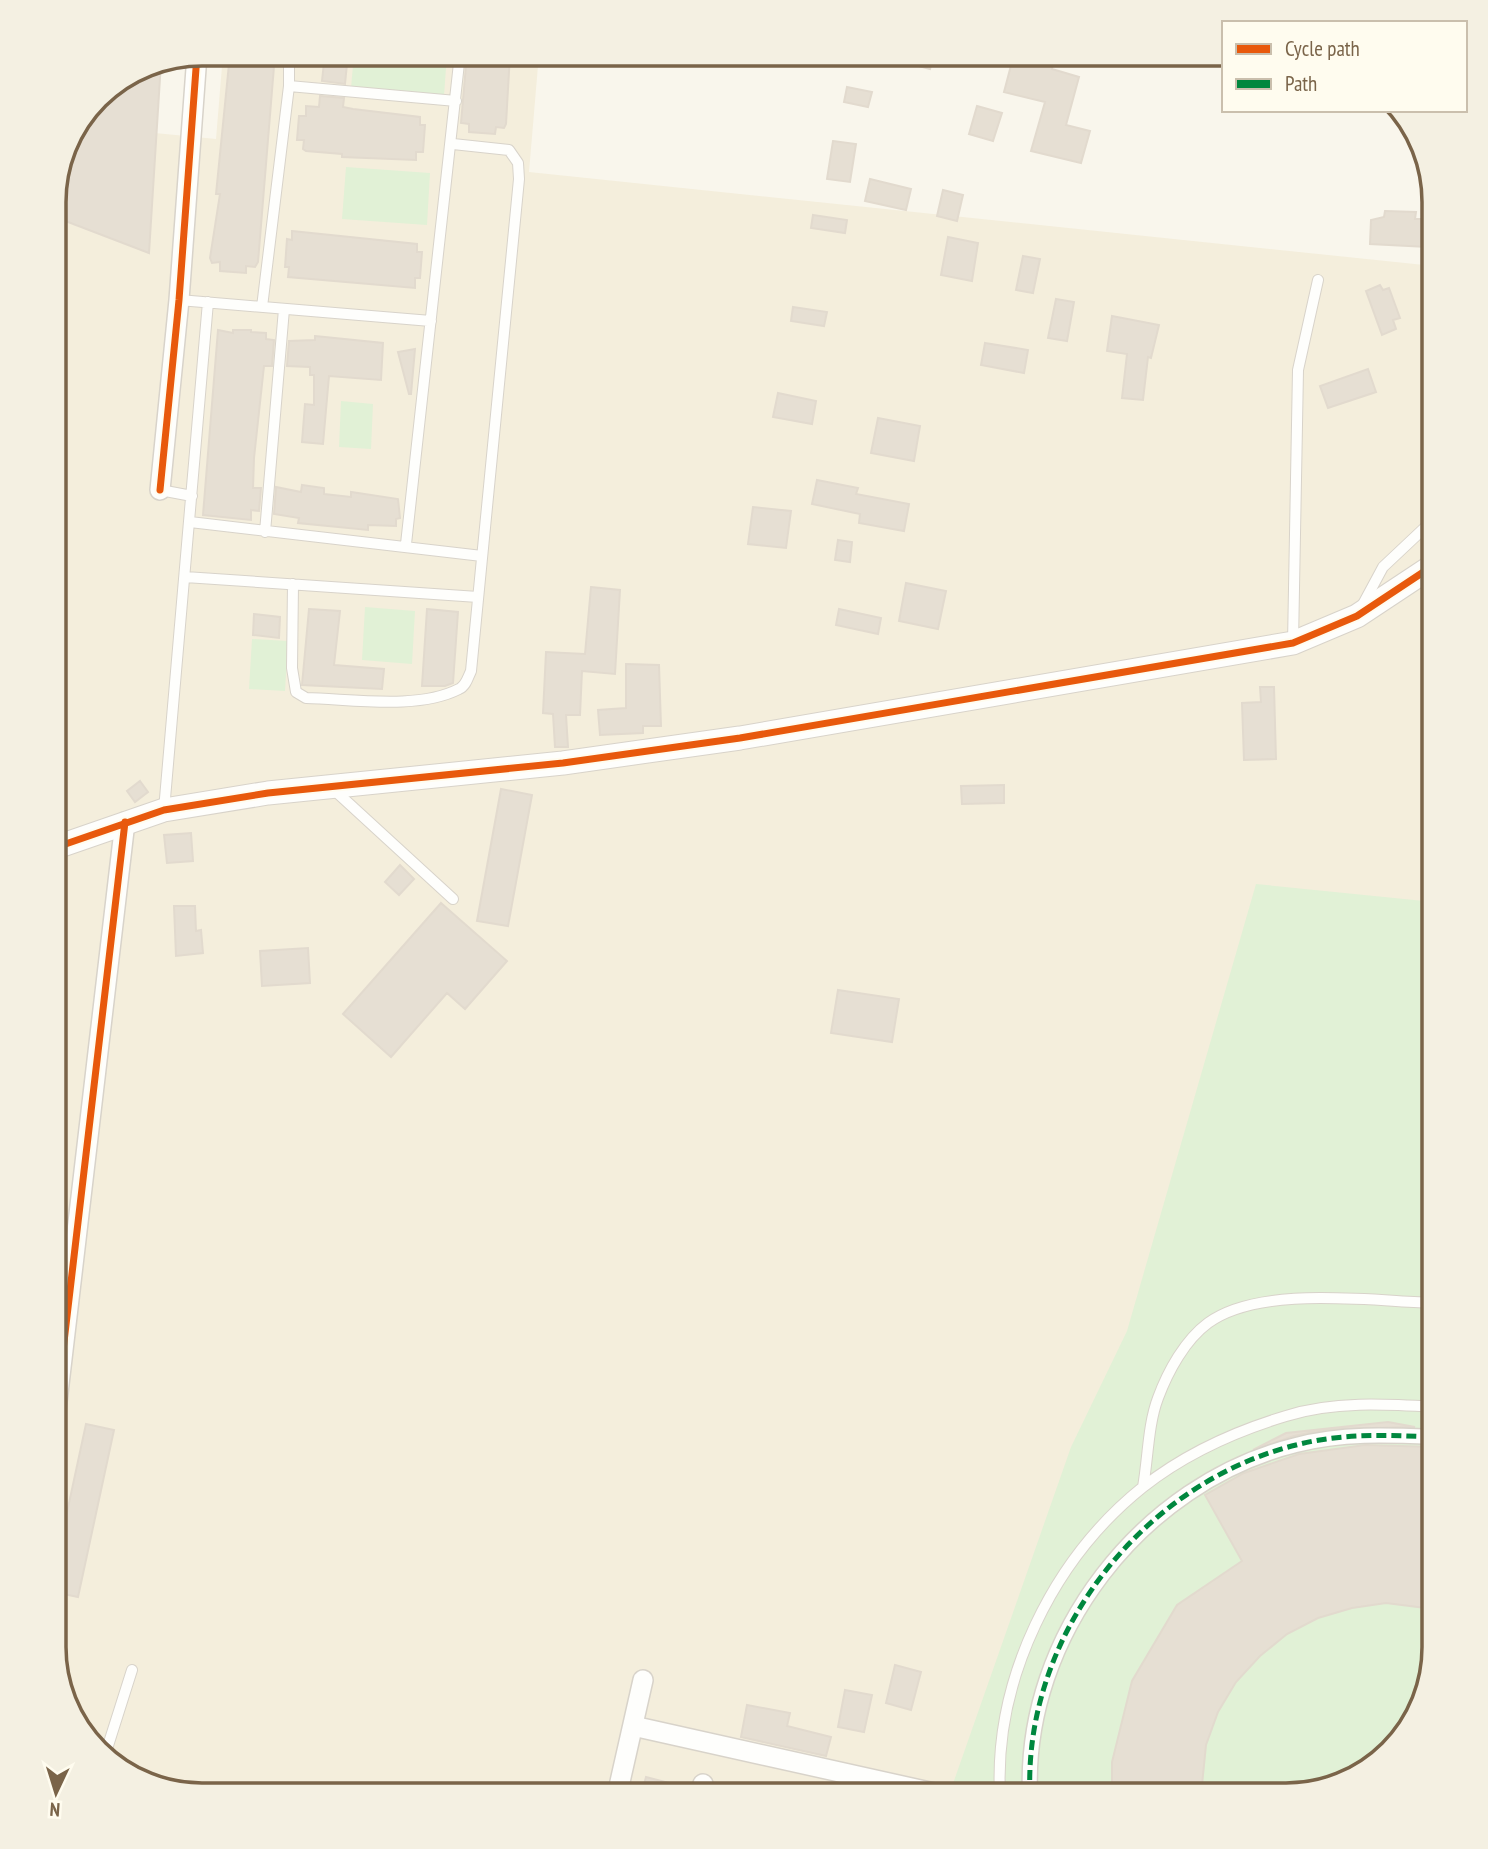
<svg xmlns="http://www.w3.org/2000/svg" width="1488" height="1849" viewBox="0 0 1488 1849" font-family="'PT Sans Narrow',sans-serif">
<rect width="100%" height="100%" fill="#f9f6ec"/>
<!-- residential -->
<path fill="#f4eedc" d="M223 54H539L529 172 1434 266V1647L1418 1713 1368 1770 1286 1795H202L136 1779 79 1729 54 1647 55 280 84 126 216 139Z"/>
<!-- green -->
<path fill="#e1f1d6" d="M354 54H447L444 96 351 88Z
M346 167 430 173 427 225 342 219Z
M341 401 373 404 371 449 339 447Z
M365 607 415 611 412 664 362 660Z
M252 639 288 641 285 691 249 689Z
M1256 884 1434 902V1647L1418 1713 1368 1770 1286 1795H949L1071 1447 1127 1331Z"/>
<!-- building -->
<path fill="#e6dfd3" stroke="#e2dace" stroke-width="2" d="M230 54H275L258 262 255 267 246 266V273L220 271V262L212 263 210 258 220 194H216Z
M325 54H348L345 84 322 81Z
M467 54H510L506 124 504 128 496 127 495 134 469 132V124L461 123Z
M892 54H934L930 69 892 59Z
M1014 54 1053 64 1052 69 1079 77 1066 125 1090 131 1081 163 1031 151 1045 102 1004 92Z
M161 62 149 253 55 217V192L70 136 104 91 146 65Z
M847 87 872 92 868 107 844 102Z
M320 96 344 98 343 107 353 109 420 117V125H425L423 152H416V160L342 157V154L306 151 303 149 304 140H297L299 116H306V106L319 107Z
M977 106 1002 113 993 141 969 134Z
M833 141 856 144 850 182 827 179Z
M870 179 911 189 906 210 865 201Z
M943 190 963 195 957 221 937 216Z
M1385 211 1416 212 1415 219H1424L1423 224 1429 225 1427 247 1370 244 1371 220 1384 217Z
M813 215 847 220 845 233 811 228Z
M292 231 417 244V252H422L420 278H415V288L288 277 289 267H285L287 239 292 240Z
M948 237 978 243 972 281 941 275Z
M1023 256 1040 259 1033 293 1016 290Z
M1380 285 1383 290 1389 288 1400 318 1393 320 1396 329 1382 335 1366 291Z
M1056 299 1074 302 1067 341 1048 338Z
M793 307 827 312 824 326 791 321Z
M1112 316 1159 325 1151 358 1148 357 1143 400 1122 398 1127 354 1107 351Z
M218 330 233 333V330H251V332L266 333V339L274 340 272 366H264L254 458 253 488H261L259 511 251 510V520L203 515Z
M315 336 383 343 381 380 329 376 323 444 302 442 305 404 314 405V375H310V367L287 366 289 341 315 340Z
M985 343 1028 350 1024 373 981 365Z
M415 349 411 394H409L398 352Z
M1368 369 1376 392 1328 408 1320 386Z
M778 393 816 401 812 424 773 417Z
M878 418 920 426 914 461 871 453Z
M817 480 858 488 856 494 909 504 904 531 859 523 860 514 812 504Z
M302 485 324 488V494L351 497V492L398 499 400 518 396 519V526L368 525V530L298 523 299 518 274 514 276 487 301 492Z
M753 507 791 511 786 548 748 544Z
M838 540 852 542 850 562 835 560Z
M906 583 946 591 938 629 899 621Z
M591 587 620 590 615 674 582 671 580 715H566L568 747H555L553 714 543 713 546 652 585 654Z
M309 609 340 611 334 665 384 669 382 689 302 685Z
M427 609 458 612 453 683 445 686H422Z
M839 609 881 618 878 634 836 625Z
M254 614 280 617 279 638 253 635Z
M626 664 659 665 661 726H643V733L600 735 598 710 626 708Z
M1260 687H1274L1276 759 1244 760 1242 703 1261 702Z
M140 781 148 792 135 802 127 791Z
M1004 785V803L962 804 961 786Z
M501 789 532 795 508 926 477 921Z
M191 833 193 861 167 863 164 835Z
M400 865 414 879 399 895 385 882Z
M441 903 507 961 465 1009 447 993 391 1057 343 1014Z
M174 906H195L196 931 201 930 203 953 176 956Z
M308 948 310 983 262 986 260 951Z
M838 990 899 999 892 1042 831 1033Z
M1388 1422 1415 1427 1329 1429 1294 1436 1253 1450 1286 1433Z
M86 1424 114 1430 78 1597 54 1592V1573Z
M1365 1445 1434 1447V1609L1386 1603 1352 1608 1318 1618 1287 1634 1260 1656 1236 1682 1218 1712 1206 1745 1201 1795H1112V1762L1132 1681 1177 1605 1242 1561 1205 1495 1244 1473 1299 1454Z
M895 1665 921 1672 911 1710 886 1703Z
M845 1690 872 1695 864 1732 838 1727Z
M747 1705 790 1713 787 1726 831 1737 826 1756 741 1737Z
M646 1777 669 1783 666 1795 642 1792Z"/>
<g fill="none" stroke-linecap="round" stroke-linejoin="round">
<!-- service casing -->
<g stroke="#d8d3ca" stroke-width="12">
<path id="service" d="M289 86 456 101
M1431 289 1434 345
M179 300 431 321
M262 307 289 86V54
M160 490 192 496
M190 522 482 556
M265 532 284 309
M406 544 460 54
M185 577 478 597
M293 584 292 668 296 692 306 698C352 699 418 710 459 689 466 686 468 677 471 671L519 179 518 163 509 150 453 144
M1362 606 1383 567 1434 519
M1293 643 1298 370 1318 280
M332 788 453 899
M164 810 208 302
M1143 1487C1148 1459 1148 1424 1158 1398 1168 1371 1185 1340 1208 1323 1260 1285 1371 1301 1434 1303
M106 1752 132 1670
M1000 1795C994 1679 1053 1559 1143 1487 1185 1454 1236 1431 1286 1416 1333 1401 1385 1404 1434 1407"/>
</g>
<!-- pedestrian casing -->
<g stroke="#d8d3ca" stroke-width="17">
<path id="pedestrian" d="M1030 1795C1023 1636 1142 1483 1296 1445 1342 1433 1387 1435 1434 1437"/>
</g>
<!-- minor casing -->
<g stroke="#d8d3ca" stroke-width="22">
<path id="minor" d="M160 490 179 300 197 55
M54 705 56 689
M54 1427 125 822
M633 1726 943 1795
M617 1795 643 1680
M700 1795 703 1784"/>
</g>
<!-- tertiary casing -->
<g stroke="#d8d3ca" stroke-width="25">
<path id="tertiary" d="M54 848 164 810 268 793 563 763 740 738 1293 643 1357 616 1434 565"/>
</g>
<!-- service -->
<use href="#service" stroke="#fefefc" stroke-width="10"/>
<!-- pedestrian -->
<use href="#pedestrian" stroke="#fefefc" stroke-width="14"/>
<!-- minor -->
<use href="#minor" stroke="#fefefc" stroke-width="19"/>
<!-- tertiary -->
<use href="#tertiary" stroke="#fefefc" stroke-width="23"/>
<!-- quiet -->
<path stroke="#00873e" stroke-width="5" stroke-dasharray="10 5" stroke-linecap="butt" d="M1030 1795C1023 1636 1142 1483 1296 1445 1342 1433 1387 1435 1434 1437"/>
<!-- cycleway casing -->
<g stroke="#fffcef" stroke-width="11">
<path id="cycleway" d="M160 490 179 300 197 55
M54 848 164 810 268 793 563 763 740 738 1293 643 1357 616 1434 565
M54 1427 125 822"/>
</g>
<!-- cycleway -->
<use href="#cycleway" stroke="#e8590c" stroke-width="7"/>
</g>
<!-- crop -->
<path d="M0 0H1488V1849H0ZM202 66H1286A136 136 0 0 1 1422 202V1647A136 136 0 0 1 1286 1783H202A136 136 0 0 1 66 1647V202A136 136 0 0 1 202 66Z" fill="#f4f0e2" fill-rule="evenodd"/>
<path fill="none" stroke="#7a6449" stroke-width="3.5" d="M202 66H1286A136 136 0 0 1 1422 202V1647A136 136 0 0 1 1286 1783H202A136 136 0 0 1 66 1647V202A136 136 0 0 1 202 66Z"/>
<!-- legend -->
<rect x="1222" y="21" width="245" height="91" fill="#fffcef" stroke="#cabfad" stroke-width="2"/>
<rect x="1236" y="44" width="35" height="10" fill="#e8590c" stroke="#cabfad" stroke-width="2"/>
<text x="1285" y="56" font-size="21" fill="#7a6449">Cycle path</text>
<rect x="1236" y="79" width="35" height="10" fill="#00873e" stroke="#cabfad" stroke-width="2"/>
<text x="1285" y="91" font-size="21" fill="#7a6449">Path</text>
<!-- north arrow -->
<g transform="translate(56 1793) rotate(184)" stroke="#fffcef" stroke-width="5" paint-order="stroke">
<path d="M0-5L12 26L0 18L-12 26Z" fill="#7a6449"/>
<text y="-10" font-size="19" font-weight="bold" text-anchor="middle" fill="#7a6449">N</text>
</g>
</svg>
